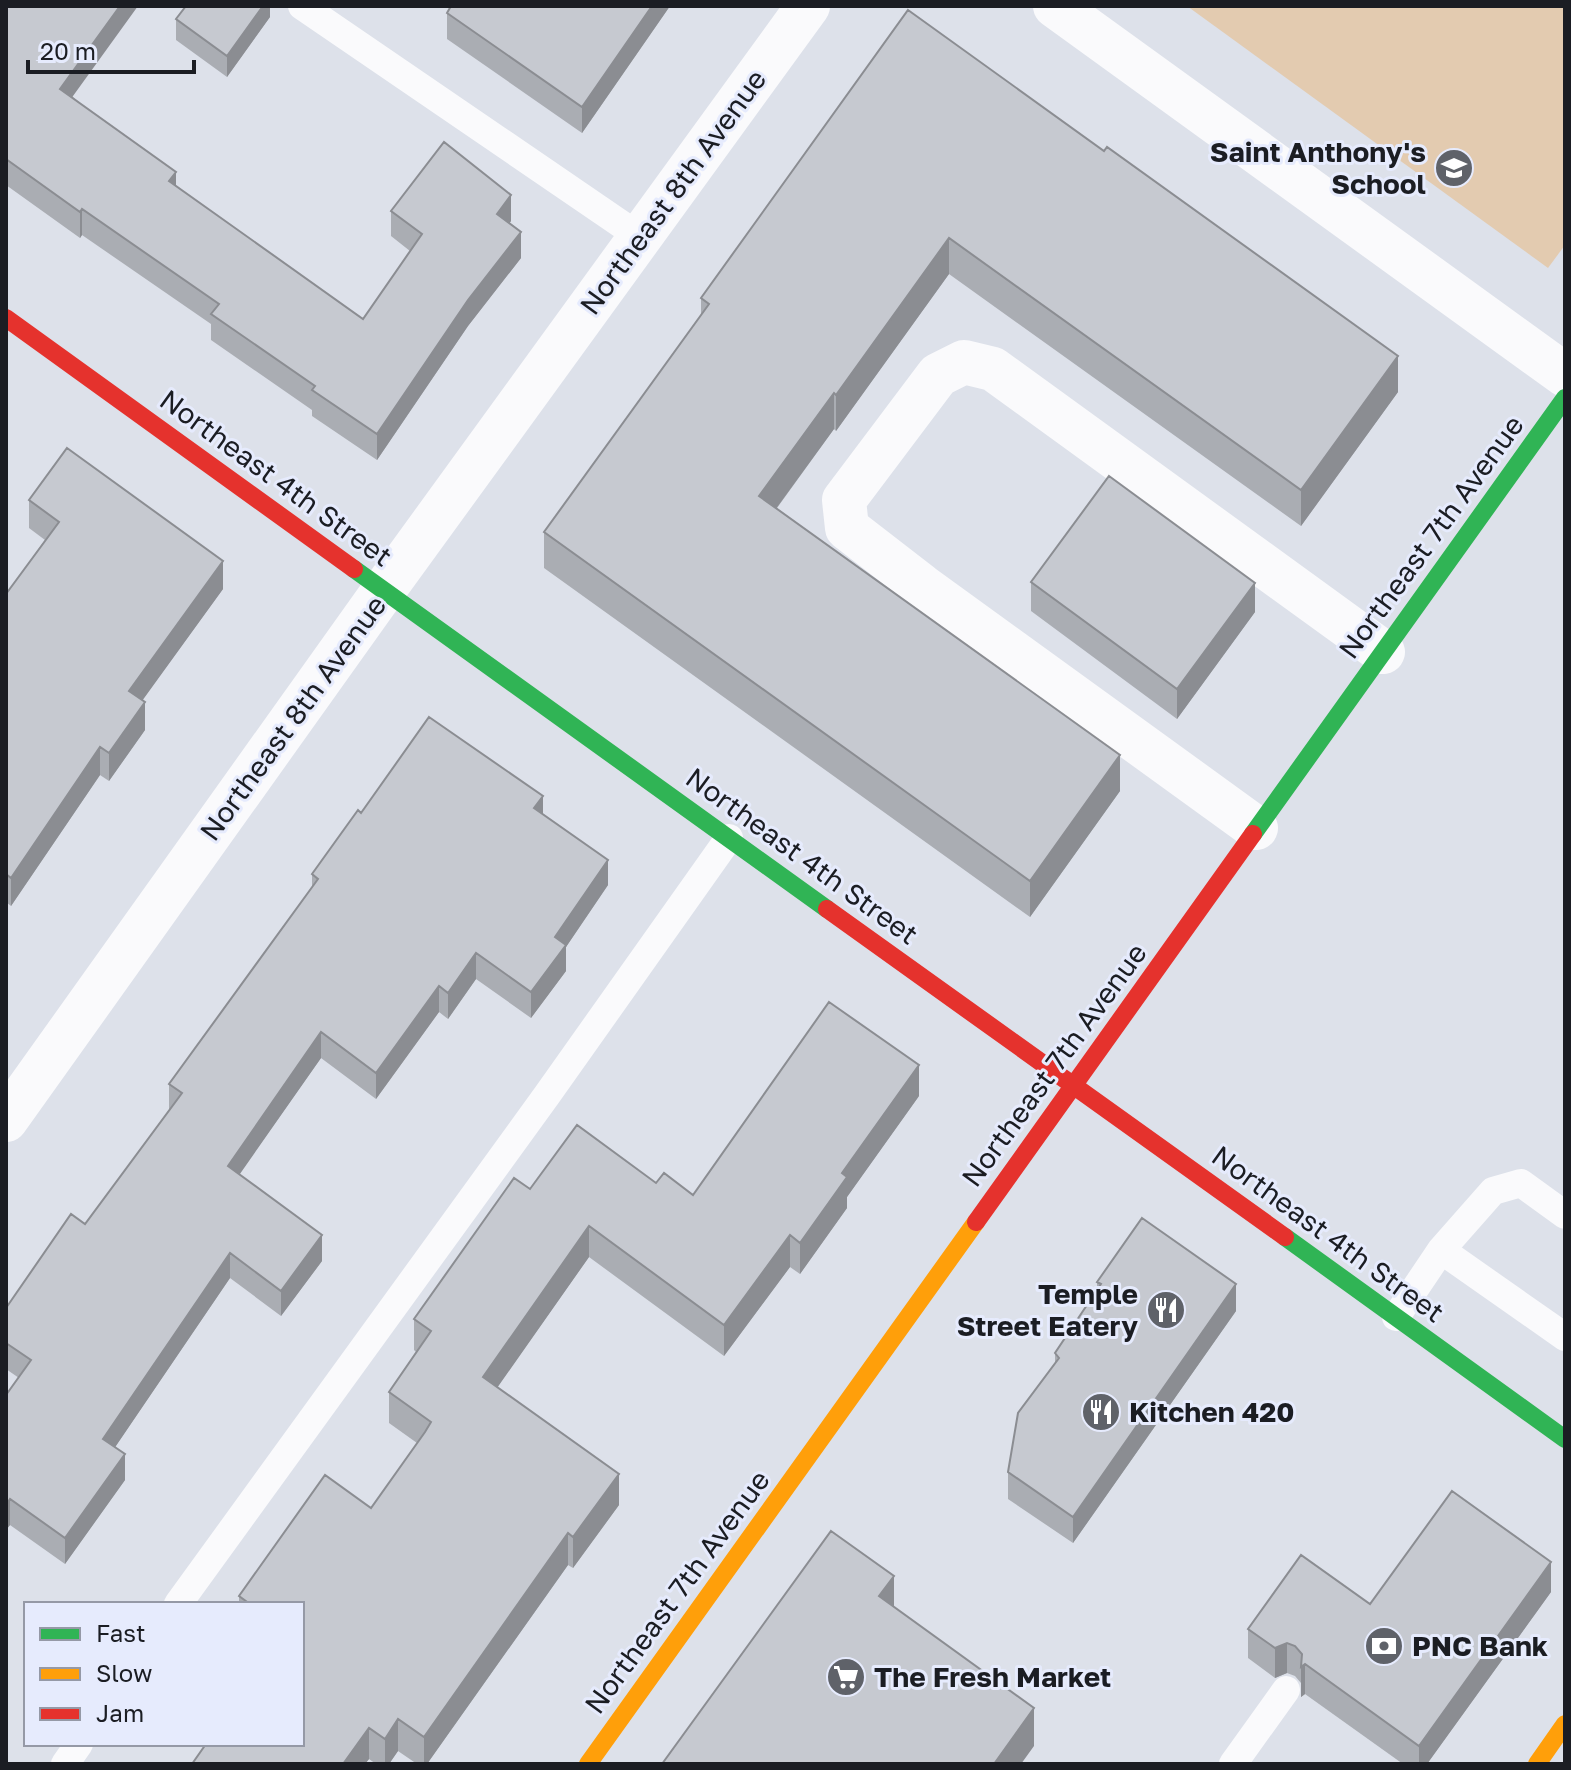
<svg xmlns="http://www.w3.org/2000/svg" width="1571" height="1770" viewBox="0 0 1571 1770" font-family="'Golos Text',sans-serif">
<rect width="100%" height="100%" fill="#dde1ea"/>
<!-- green -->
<path fill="#e3cbb0" d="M1187 6H1565V245L1548 268Z"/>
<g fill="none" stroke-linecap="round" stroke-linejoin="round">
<!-- lane -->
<path stroke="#fafafc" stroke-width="28" d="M302 6 640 237
M1441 1250 1565 1337
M1396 1317 1441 1250 1493 1191 1521 1183 1565 1215
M178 1604 547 1095 729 838
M65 1764 79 1744
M1233 1764 1286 1690"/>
<!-- street -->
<path stroke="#fafafc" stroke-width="44" d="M1055 6 1565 375
M1256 828 922 586 847 528 844 500 938 375 964 362 993 369 1383 652
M6 1120 384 590 808 6"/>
<!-- fast -->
<path stroke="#30b455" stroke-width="18" d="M354 569 827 909
M1253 834 1565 398
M1285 1237 1565 1439"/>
<!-- slow -->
<path stroke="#ff9f0a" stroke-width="18" d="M588 1764 976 1222
M1537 1764 1565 1724"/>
<!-- jam -->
<path stroke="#e5322d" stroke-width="18" d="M6 318 354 569
M827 909 1285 1237
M976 1222 1253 834"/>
</g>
<!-- wall -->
<path fill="#aaadb3" d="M6 6 73 97 176 186 363 319 410 251 391 236V211L511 221 509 224 521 258 468 326 377 460 312 416V410L211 340V324L82 235 80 238 6 185Z
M270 6V17L227 77 176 40V19Z
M670 6 582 133 447 39V13Z
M908 10 1398 392 1301 526 949 274 836 431 834 429 777 508 1120 791 1030 917 544 568V532L701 315V298Z
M29 500 223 589 142 700 145 730 109 781 100 775 11 906 6 902V594L45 540 29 528Z
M1031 582 1255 612 1177 719 1031 611Z
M361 813 543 814 608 885 566 947V971L531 1018 476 979 448 1019 439 1012 376 1099 321 1058 239 1174 322 1261 281 1316 230 1278 115 1447 125 1480 65 1564 10 1525 6 1530 19 1378 6 1369V1308L85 1224 169 1110V1084L312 887V874Z
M919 1096 847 1197V1208L800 1274 790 1267 724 1356 589 1257 497 1387 619 1505 573 1568 568 1565 427 1764H417L398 1751 389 1764H376L369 1759 365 1764H192L203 1748V1744H302V1604H239V1596L371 1508 417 1443 389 1423V1392L416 1352 414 1350V1319L530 1189 656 1183 693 1195Z
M1097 1282 1236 1311 1073 1543 1008 1499V1472L1055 1364V1353L1097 1290Z
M1551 1592 1427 1764H1403L1305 1694 1301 1697V1683L1295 1676 1287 1673 1275 1678 1248 1658V1629L1370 1604Z"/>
<!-- shaded-wall -->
<path fill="#8b8d92" d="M120 6H138L60 114V89Z
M263 6H270V17L227 77V56Z
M652 6H670L582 133V107Z
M176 172V197L169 181Z
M511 195V221L497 240V214Z
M82 209V235L80 238V212Z
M521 232V258L468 326 377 460V434L468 300Z
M949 238V274L836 431V395Z
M1398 356V392L1301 526V490Z
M834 393V429L759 532V496Z
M223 561V589L129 719V691Z
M1255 583V612L1177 719V689Z
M145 702V730L109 781V753Z
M100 747V775L11 906V878Z
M1120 755V791L1030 917V881Z
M543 796V822L534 808Z
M608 860V885L566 947V971L531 1018V992L555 937Z
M476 953V979L448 1019V993Z
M439 986V1012L376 1099V1073Z
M321 1032V1058L228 1191V1166Z
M919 1065V1096L847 1197V1208L800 1274V1243L842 1173Z
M589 1226V1257L483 1408V1377Z
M322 1235V1261L281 1316V1291Z
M790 1235V1267L724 1356V1325Z
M230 1253V1278L103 1465V1439Z
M1236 1284V1311L1073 1543V1517Z
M125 1454V1480L65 1564V1538Z
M619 1474V1505L573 1568V1537Z
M10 1499V1525L6 1530V1505Z
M568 1533V1565L427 1764H424V1737Z
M1551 1562V1592L1427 1764H1419V1746Z
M894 1576V1613L879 1596Z
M1287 1643V1673L1275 1678V1648Z
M1305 1664V1694L1301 1697V1667Z
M1034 1708V1746L1021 1764H994Z
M398 1719V1751L389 1764H385V1739Z
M369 1728V1759L365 1764H343Z"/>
<!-- building -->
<path fill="#c6c9d0" stroke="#8b8d92" stroke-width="2" d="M6 6H120L60 89 176 172 169 181 363 319 422 234 391 211 444 142 511 195 497 214 521 232 468 300 377 434 312 390 315 386 211 314 219 304 82 209 80 212 6 159Z
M186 6H263L227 56 176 19Z
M451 6H652L582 107 447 13Z
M908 10 1104 151 1107 147 1398 356 1301 490 949 238 836 395 834 393 759 496 1120 755 1030 881 544 532 709 304 701 298Z
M67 448 223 561 129 691 145 702 109 753 100 747 11 878 6 874V594L59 522 29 500Z
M1109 476 1255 583 1177 689 1031 582Z
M429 717 543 796 534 808 608 860 555 937 566 945 531 992 476 953 448 993 439 986 376 1073 321 1032 228 1166 322 1235 281 1291 230 1253 103 1439 125 1454 65 1538 10 1499 6 1505V1395L31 1360 6 1343V1308L71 1214 85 1224 182 1093 169 1084 318 879 312 874 358 810 361 813Z
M829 1002 919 1065 842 1173 847 1177 800 1243 790 1235 724 1325 589 1226 483 1377 619 1474 573 1537 568 1533 424 1737 398 1719 385 1739 369 1728 343 1764H192L206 1744H302V1604H250L239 1596 325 1475 371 1508 425 1432 431 1422 389 1392 431 1331 414 1319 514 1178 530 1189 577 1125 656 1183 664 1173 693 1195Z
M1142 1218 1236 1284 1073 1517 1008 1472 1018 1413 1059 1358 1055 1353 1101 1284 1097 1282Z
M1452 1491 1551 1562 1419 1746 1305 1664 1301 1667 1302 1654 1295 1646 1287 1643 1275 1648 1248 1629 1301 1555 1370 1604Z
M831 1531 894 1576 879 1596 1034 1708 994 1764H662Z"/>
<!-- icons -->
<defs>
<g id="school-disc" transform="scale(2)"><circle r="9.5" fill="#5f6269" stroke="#e6ebfd"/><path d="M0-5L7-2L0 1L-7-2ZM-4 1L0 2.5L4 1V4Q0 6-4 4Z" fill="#fff"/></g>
<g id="restaurant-disc" transform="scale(2)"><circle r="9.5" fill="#5f6269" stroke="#e6ebfd"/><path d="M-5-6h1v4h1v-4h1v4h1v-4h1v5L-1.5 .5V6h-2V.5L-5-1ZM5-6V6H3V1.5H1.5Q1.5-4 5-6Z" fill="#fff"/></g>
<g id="bank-disc" transform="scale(2)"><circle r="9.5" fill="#5f6269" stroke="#e6ebfd"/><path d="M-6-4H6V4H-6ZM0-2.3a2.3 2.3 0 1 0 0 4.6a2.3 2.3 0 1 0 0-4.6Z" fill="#fff"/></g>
<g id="supermarket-disc" transform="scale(2)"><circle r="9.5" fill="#5f6269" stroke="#e6ebfd"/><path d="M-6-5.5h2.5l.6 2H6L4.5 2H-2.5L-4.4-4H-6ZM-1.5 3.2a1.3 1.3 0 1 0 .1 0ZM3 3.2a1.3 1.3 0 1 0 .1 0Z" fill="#fff"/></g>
</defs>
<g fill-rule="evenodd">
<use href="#school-disc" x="1454" y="168"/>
<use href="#restaurant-disc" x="1166" y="1310"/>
<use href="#restaurant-disc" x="1101" y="1412"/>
<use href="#bank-disc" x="1384" y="1646"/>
<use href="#supermarket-disc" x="846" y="1677"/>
</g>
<g text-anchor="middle" stroke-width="6" stroke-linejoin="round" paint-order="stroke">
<!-- poi labels -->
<g font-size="28" font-weight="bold" fill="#1b1d23" stroke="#e6ebfd" text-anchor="start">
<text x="1426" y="162" text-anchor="end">Saint Anthony's<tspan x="1426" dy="32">School</tspan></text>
<text x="1138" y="1304" text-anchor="end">Temple<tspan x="1138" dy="32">Street Eatery</tspan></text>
<text x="1129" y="1422">Kitchen 420</text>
<text x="1412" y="1656">PNC Bank</text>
<text x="874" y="1687">The Fresh Market</text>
</g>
<!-- street labels -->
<g font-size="28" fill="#1b1d23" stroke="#e6ebfd">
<text transform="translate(673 192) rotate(-54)" y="10">Northeast 8th Avenue</text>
<text transform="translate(276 478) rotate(36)" y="10">Northeast 4th Street</text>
<text transform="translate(1431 537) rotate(-54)" y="10">Northeast 7th Avenue</text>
<text transform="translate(293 718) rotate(-54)" y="10">Northeast 8th Avenue</text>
<text transform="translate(802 856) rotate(36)" y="10">Northeast 4th Street</text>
<text transform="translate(1054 1065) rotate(-54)" y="10">Northeast 7th Avenue</text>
<text transform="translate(1328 1234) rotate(36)" y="10">Northeast 4th Street</text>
<text transform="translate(677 1592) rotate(-54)" y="10">Northeast 7th Avenue</text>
</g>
</g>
<!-- border -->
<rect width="1571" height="1770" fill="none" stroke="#1b1d23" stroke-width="16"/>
<!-- legend -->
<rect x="24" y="1602" width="280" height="144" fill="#e6ebfd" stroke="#9599a6" stroke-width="2"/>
<rect x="40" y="1628" width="40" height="12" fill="#30b455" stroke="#9599a6" stroke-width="2"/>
<text x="96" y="1642" font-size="24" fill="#1b1d23">Fast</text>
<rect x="40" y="1668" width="40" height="12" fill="#ff9f0a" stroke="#9599a6" stroke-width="2"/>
<text x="96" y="1682" font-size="24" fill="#1b1d23">Slow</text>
<rect x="40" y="1708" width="40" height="12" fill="#e5322d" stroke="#9599a6" stroke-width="2"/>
<text x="96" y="1722" font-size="24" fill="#1b1d23">Jam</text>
<!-- scale -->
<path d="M28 60v12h166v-12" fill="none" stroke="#1b1d23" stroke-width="4"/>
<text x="40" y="60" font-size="24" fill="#1b1d23" stroke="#e6ebfd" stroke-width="6" paint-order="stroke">20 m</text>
</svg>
